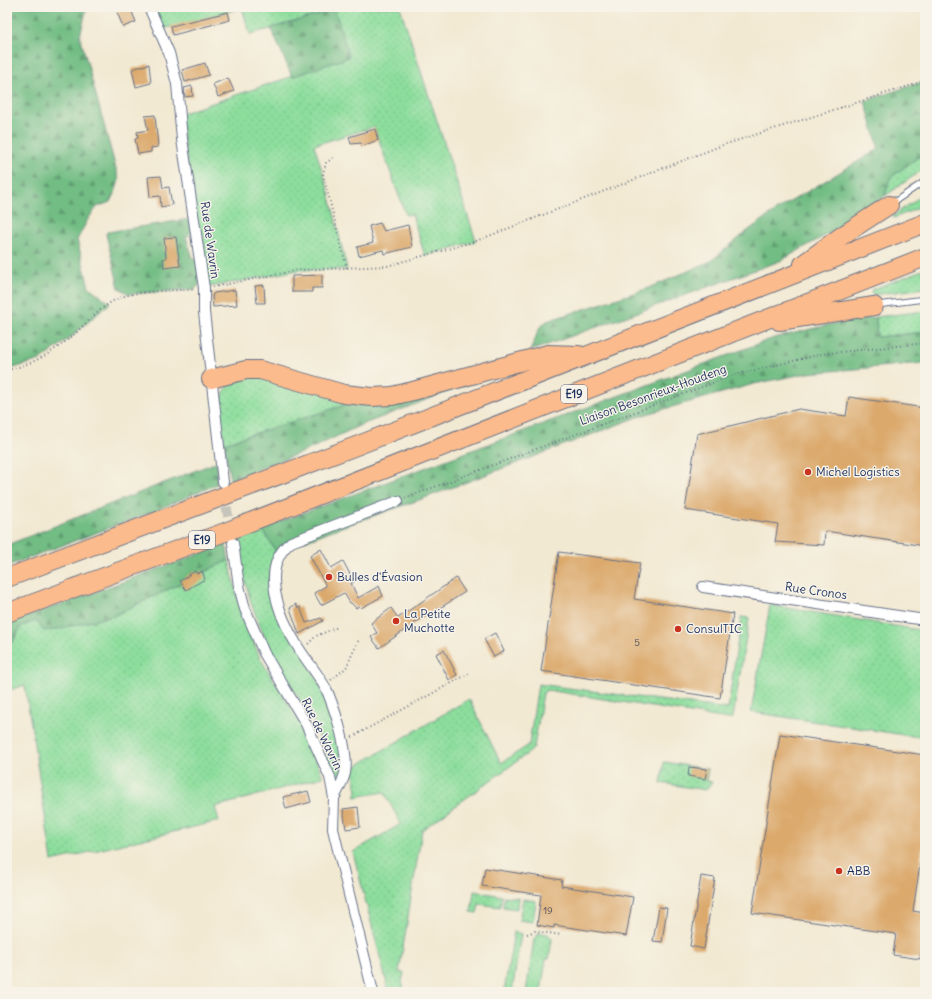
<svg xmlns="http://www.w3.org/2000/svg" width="932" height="999" viewBox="0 0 932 999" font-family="Delius,sans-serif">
<defs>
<pattern id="green-dots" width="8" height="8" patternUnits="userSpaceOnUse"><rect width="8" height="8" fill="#8dde9d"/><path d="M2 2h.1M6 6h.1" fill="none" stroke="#79bf8a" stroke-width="1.8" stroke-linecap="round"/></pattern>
<pattern id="forest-firs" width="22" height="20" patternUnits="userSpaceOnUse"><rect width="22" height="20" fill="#72bd84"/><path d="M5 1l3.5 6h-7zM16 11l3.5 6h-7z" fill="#5d9a6f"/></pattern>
</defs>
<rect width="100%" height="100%" fill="#f7f3e8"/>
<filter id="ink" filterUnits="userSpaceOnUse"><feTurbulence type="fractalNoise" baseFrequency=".025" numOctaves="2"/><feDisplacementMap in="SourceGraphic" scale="8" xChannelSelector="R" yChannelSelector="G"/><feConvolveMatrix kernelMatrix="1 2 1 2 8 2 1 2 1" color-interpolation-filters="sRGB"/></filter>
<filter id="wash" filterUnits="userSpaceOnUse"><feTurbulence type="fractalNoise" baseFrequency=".012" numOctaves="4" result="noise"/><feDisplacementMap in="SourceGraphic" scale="16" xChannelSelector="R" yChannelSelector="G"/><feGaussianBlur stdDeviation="0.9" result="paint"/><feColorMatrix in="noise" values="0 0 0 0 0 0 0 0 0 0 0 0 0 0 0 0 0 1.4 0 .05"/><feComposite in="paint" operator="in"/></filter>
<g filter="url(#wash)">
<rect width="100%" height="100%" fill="#f2e9d2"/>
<!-- green -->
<path fill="url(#green-dots)" stroke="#54867e" d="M149 7H400L476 241 425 256 412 214 406 215 374 127 314 145 329 192 347 269 299 270 204 288 180 114 349 57 294 23 250 34 242 8 159 30Z
M925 152V168L885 196 890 178Z
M925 193V205L894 218 893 216Z
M925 269V288L872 295 871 290Z
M925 311V332L877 337 876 317Z
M252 373 361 400 224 443C220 408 211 387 252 373Z
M263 530 276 552C270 565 268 576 271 590 274 602 284 614 289 625 309 663 353 738 339 781L335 778 313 721 272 655 252 606 241 567 238 540Z
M229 560 240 609 260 658 301 724 323 777 215 807 219 821 52 861 25 685 7 691V644L13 642 21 626 36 621 44 631 113 616Z
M770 605 925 631V738L751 712Z
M741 617 749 618 733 718 728 719 547 690 543 693 534 747 531 751 422 830 399 972 404 973 402 982 405 992H389L353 852 401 824 384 792 355 797 357 791 353 768 469 699 501 763 529 745 538 684 728 709Z
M664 762 708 769 706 781 712 782 706 790 661 783Z
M474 891 502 896 500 907 479 904 477 913 471 912Z
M504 896 518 898 517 909 503 907Z
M523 899 536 901 533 922 519 920Z
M514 932 521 934 512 992H504Z
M539 933 548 934 552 939 549 959H546L541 992H526L534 939Z"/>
<!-- forest -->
<path fill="url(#forest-firs)" stroke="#467671" d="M7 7H87L80 36 119 180 114 196 110 202 97 207 88 219 77 240 89 287 110 303 71 337 40 360 7 370Z
M335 10 349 57 292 77 271 28Z
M925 81V152L890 178 885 196 835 230 780 261 530 351 540 327 547 321 649 288 711 261 750 229 783 206 879 149 865 101Z
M190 219 193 231 186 237 193 258 197 259 200 284 195 289 129 294 119 288 106 234 107 232Z
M876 317 877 337 925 332V363L808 373 754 384 643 415 422 499 330 531 276 552 263 530 271 525 774 338 836 323Z
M486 377 361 425 308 450 230 480 224 443 361 400Z
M217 462V484L152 512 7 566V545Z
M226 544 229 560 113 616 54 630 44 631 36 621 21 626 13 642 7 644V624Z"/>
<g id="blocks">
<!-- building -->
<path fill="#dba96c" d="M115 7H130L136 22 123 27Z
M228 12 230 20 173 35 171 26Z
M205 63 209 75 185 82 182 70Z
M149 64 151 83 136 87 132 69Z
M228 78 234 91 218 97 213 84Z
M192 86 193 96 185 97 184 88Z
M155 115 158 147 151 148V152L138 154 135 139 138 138 137 132 148 130 145 116Z
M375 129 378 140 362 146 361 143 351 144 349 137Z
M161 176 163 188 169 187 172 205 161 207 160 196 150 197 148 177Z
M380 223 384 231 408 225 412 247 384 254 383 250 359 256 357 247 373 243 369 226Z
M176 237 180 266 164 268 163 259 166 258 164 238Z
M322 275V288H312V292H292V276Z
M264 285 265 303H257L255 286Z
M235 290 237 305 213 307 212 296 214 293Z
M849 397 925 408V546L825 531 824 545 775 542 778 524 685 510 697 434 799 409 846 416Z
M321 549 331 568 343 561 354 582 351 583 358 598 379 586 383 596 361 608 359 606 356 608 351 603H350L344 593 321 605 314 593 326 586 310 556Z
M559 552 640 563 634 599 733 614 720 698 541 671Z
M195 571 197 574 202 571 205 579 186 590 180 581Z
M456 578 465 592 426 617 425 616 379 648 371 637 377 633 371 623 391 608 398 618Z
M296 604 298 608 300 607 306 623 321 618 323 621 299 634 290 608Z
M495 633 504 651 494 657 484 639Z
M444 650 457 675 449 680 436 654Z
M780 734 925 755V831L913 911 925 913V927L920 959 893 955 896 934 752 913Z
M689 767 707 769 705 779 688 776Z
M308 791 311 802 286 809 283 797Z
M358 807 360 827 346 829 343 809Z
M485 868 562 880 561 886 633 897 626 936 554 925V928L537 925 541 895 482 886Z
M701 876 715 878 704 949 690 946Z
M659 907 667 908 662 942 653 941Z"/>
</g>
</g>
<g filter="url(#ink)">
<use href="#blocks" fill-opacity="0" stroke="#667087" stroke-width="1"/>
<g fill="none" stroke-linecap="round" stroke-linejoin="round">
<!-- street-tunnel -->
<path stroke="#c7c4bb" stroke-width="10" stroke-dasharray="10 5" stroke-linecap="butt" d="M224 492 231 533"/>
<!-- lane casing -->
<g stroke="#667087" stroke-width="7">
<path id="lane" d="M891 204 925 181
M877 305 925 299"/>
</g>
<!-- street casing -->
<g stroke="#667087" stroke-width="12">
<path id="street" d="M149 7 169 53 177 84 182 139 204 288V312L223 482
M233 543 239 586 245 609 264 653 306 724 330 777 334 798 333 829 373 992
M703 587 925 620
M334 798C338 790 343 782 345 773 349 752 336 713 328 693 321 677 307 662 298 647 280 618 258 568 291 542L398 501"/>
</g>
<!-- highway casing -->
<g stroke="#667087" stroke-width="20">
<path id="highway" d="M803 264 840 237 889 205
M779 321 874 306
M211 379 246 370H260L344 394 372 397 392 396 413 391 548 354 579 355
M7 578 356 446 925 223
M7 613 225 532 925 257"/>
</g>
<!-- path -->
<path stroke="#667087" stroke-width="2" stroke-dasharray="1 3" stroke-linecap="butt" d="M333 158 326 163 323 174 347 269
M213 287 299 270 387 266 476 241 723 145 925 81
M7 370C37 364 61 347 83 326 94 316 105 304 119 298 137 290 174 291 195 289
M405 498 734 375 822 354 925 343
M308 644 316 636 338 627
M331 680 346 668 359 639
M352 737 470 673
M527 934 535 931 561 935"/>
<!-- lane -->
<use href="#lane" stroke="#fff" stroke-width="5"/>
<!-- street -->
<use href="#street" stroke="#fff" stroke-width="10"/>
<!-- highway -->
<use href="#highway" stroke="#fbbb8c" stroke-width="18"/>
</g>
</g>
<!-- markers -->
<g fill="#c8321e" stroke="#f7f3e8" stroke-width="1.5">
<circle cx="808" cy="472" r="4"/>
<circle cx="329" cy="577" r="4"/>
<circle cx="396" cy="621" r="4"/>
<circle cx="678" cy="629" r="4"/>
<circle cx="839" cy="871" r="4"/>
</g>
<g text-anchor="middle" stroke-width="3" stroke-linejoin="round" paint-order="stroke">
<!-- number labels -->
<g font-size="10" fill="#4b4e62">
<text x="637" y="646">5</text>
<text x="548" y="914">19</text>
</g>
<!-- shield labels -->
<g fill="#f7f3e8" stroke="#5d6a87" stroke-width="1">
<rect x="561" y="385" width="26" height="18" rx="3"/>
<rect x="189" y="531" width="26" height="18" rx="3"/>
</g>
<g font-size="11" font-weight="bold" fill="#1b2f5e">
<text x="574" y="398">E19</text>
<text x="202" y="544">E19</text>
</g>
<!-- street labels -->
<g font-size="12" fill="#1b2f5e" stroke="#f7f3e8">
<text transform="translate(210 240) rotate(82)" y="4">Rue de Wavrin</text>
<text transform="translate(653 395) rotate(-20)" y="4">Liaison Besonrieux-Houdeng</text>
<text transform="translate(816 591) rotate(8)" y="4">Rue Cronos</text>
<text transform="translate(322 734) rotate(64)" y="4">Rue de Wavrin</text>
</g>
<!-- poi labels -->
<g font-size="12" fill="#1b2f5e" stroke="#f7f3e8" text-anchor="start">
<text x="816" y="476">Michel Logistics</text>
<text x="337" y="581">Bulles d'Évasion</text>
<text x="404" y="618">La Petite<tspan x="404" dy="14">Muchotte</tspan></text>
<text x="686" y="633">ConsulTIC</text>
<text x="847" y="875">ABB</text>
</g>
</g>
<!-- margin -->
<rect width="932" height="999" fill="none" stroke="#f7f3e8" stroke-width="24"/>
</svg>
